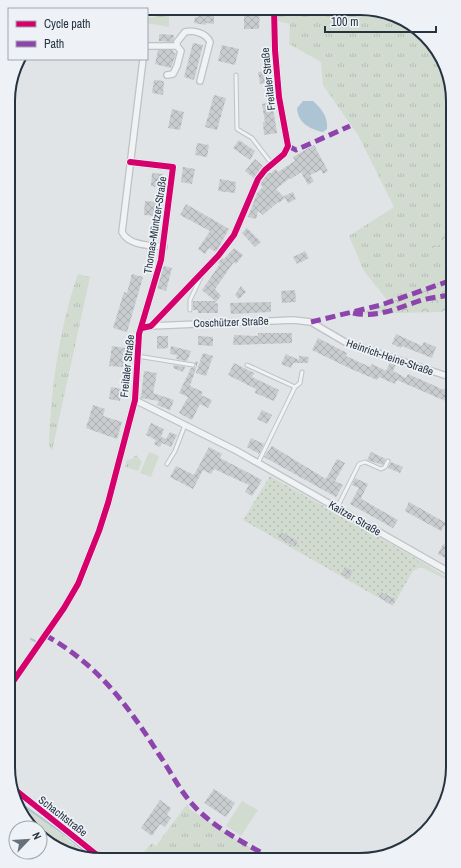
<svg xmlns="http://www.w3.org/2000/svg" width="461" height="868" viewBox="0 0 461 868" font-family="'Archivo Narrow',sans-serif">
<defs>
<pattern id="grass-tufts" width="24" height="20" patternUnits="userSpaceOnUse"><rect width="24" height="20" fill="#d2dbd0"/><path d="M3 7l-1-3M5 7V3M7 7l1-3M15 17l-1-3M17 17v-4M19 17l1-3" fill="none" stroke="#b4bcb4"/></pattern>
<pattern id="forest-crowns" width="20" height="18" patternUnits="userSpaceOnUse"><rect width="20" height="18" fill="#d2dbd0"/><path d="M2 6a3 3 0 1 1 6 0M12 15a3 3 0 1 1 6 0" fill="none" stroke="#b4bcb4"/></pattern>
<pattern id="garden-dots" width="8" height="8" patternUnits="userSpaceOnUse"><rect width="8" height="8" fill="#d2dbd0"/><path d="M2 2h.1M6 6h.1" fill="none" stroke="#b4bcb4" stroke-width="1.8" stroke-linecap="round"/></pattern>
<pattern id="building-cross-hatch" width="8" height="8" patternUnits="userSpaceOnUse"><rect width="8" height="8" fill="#c9ccce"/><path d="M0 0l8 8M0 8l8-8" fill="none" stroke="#acb0b2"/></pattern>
</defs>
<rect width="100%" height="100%" fill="#e1e4e6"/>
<!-- grass -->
<path fill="url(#grass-tufts)" d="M162 8H169V27L147 23V18L154 17Z
M274 9 378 10 421 31 448 71 449 227 425 247 430 249 449 240V278L388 301 364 271 349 236 394 207 358 135 323 85 321 62 289 44 290 24 274 20Z
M78 274 90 277 52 451 49 445C51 388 59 329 78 274Z
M136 455 142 462 138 471 125 467 127 460 132 459Z
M419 560 451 580V582L423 568H418L412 572Z
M13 796 92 859 40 837V828H34Z
M187 804 191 810 257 852 254 857 146 858 142 854 152 843 156 846Z"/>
<!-- forest -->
<path fill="url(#forest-crowns)" d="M449 227V240L430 249 424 247Z
M449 278 450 309 441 312 359 314Z"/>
<!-- garden -->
<path fill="url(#garden-dots)" d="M270 476 419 560 393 606 243 520Z"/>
<!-- pitch -->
<path fill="#d2dbd0" d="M149 452 159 456 151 477 140 473Z
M242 801 258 810 241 836 226 826Z"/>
<!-- water -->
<path fill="#acc4d4" d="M303 101H313C322 109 328 117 327 129L323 132C309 129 298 123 297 108Z"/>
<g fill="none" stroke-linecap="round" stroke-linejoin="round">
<!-- stream -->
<path stroke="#acc4d4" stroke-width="2" d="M31 639 35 641
M13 798 68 837 94 859"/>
</g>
<!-- building -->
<path fill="url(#building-cross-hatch)" d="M207 9 214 10V24L206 23V25L194 23 195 17H198V14H207Z
M244 9H260L259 29H244Z
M159 34 174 35 173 42 159 41Z
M193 43 203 45 194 80 184 77Z
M222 45 239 49 235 65 218 61Z
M158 50H173V52L176 53 171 68 155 64Z
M268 71 270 82 260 84 258 72Z
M154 80 164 81 163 95 152 93Z
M214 95 226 98 217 130 205 127Z
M272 102 277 133 264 135 263 122H265L262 104Z
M172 109 184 112 180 130 168 128Z
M239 140 255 151 250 160 233 148Z
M197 143 209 145 207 157 195 155Z
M314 145 328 171 323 174 321 170 310 175 314 181 308 185 301 172 291 179 290 178 276 189 285 198 279 203 278 202 263 215 258 211 256 219 248 217 257 193 263 187 260 184 262 181 268 173H271L276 169 278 172 295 161 293 157Z
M255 159 263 166 254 178 245 171Z
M183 167 195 169 192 184 181 182Z
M152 173 163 174 162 188 151 186Z
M220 179 236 182 235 193 218 191Z
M293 192 296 199 288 203 284 196Z
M145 201 158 202 157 216 144 215Z
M186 204 229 229 216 252 209 248 205 254 198 249 210 231 180 215Z
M247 228 261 242 255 247 242 233Z
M234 248 243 255 236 264 234 262 215 289 221 296 214 304 218 303V313H198V310H193V301H215L202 290 220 264 218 263 222 258 224 259Z
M305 251 309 258 297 264 293 257Z
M164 266 172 268 166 291 157 288Z
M132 274 143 277 127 332 113 328 124 292 127 293Z
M241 286 246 292 239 299 235 295Z
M295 290 296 302 282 303 281 291Z
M271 302V312L231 314 230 303Z
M258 333H292V343L233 345 234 335 258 336Z
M396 334 422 346 424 342 436 347 432 358 402 346 401 348 392 344Z
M157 336H168V348L157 349Z
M198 336 213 337V346L198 345Z
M318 338 347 353 346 356 370 367 372 364 386 371 390 362 396 365 393 371 406 378 408 374 444 390 446 387 450 389V403L397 380 395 384 379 377 377 380 349 368 312 350Z
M112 346 125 348 123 367 109 366Z
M171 346 191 351 187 361 176 359 177 355 170 354Z
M203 353 213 356 206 376 196 373Z
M286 354 299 360V356L309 357 308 363H293L291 368 281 364Z
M195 361 198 362 190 386 203 392 201 395 212 400 208 408 200 404 192 420 179 413 188 397 179 393 191 368 196 367Z
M234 363 254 373 252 377 279 390 274 401 255 393 256 389 228 375Z
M174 365 185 367 183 372 173 368Z
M144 371 157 373 153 393 174 400 170 410 157 405 159 401 141 398Z
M111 387 122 389 120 401 109 399Z
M93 405 105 409 103 416 122 422 117 439 86 428Z
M262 410 272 415 267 424 257 419Z
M151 423 164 429 161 437 166 439 170 432 177 435 171 447 162 443 160 447 154 444 156 440 146 435Z
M251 438 264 444 259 454 247 447Z
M272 446 326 479 337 459 345 463 335 481 343 485 336 497 264 457Z
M209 447 222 454 220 458 262 480 252 496 245 492 249 485 214 469 211 474 203 470 193 489 170 477 176 466 194 475Z
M371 452 386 459 383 465 367 460Z
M391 462 403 467 400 473 388 468Z
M355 478 368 484 361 498 363 500 398 520 393 528 350 504 359 488 352 485Z
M409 502 446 523 441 531 405 511Z
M281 532 298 541 295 547 278 537Z
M443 544 451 549V561L438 554Z
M345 567 353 571 349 579 341 574Z
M381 592 395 599 392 605 379 597Z
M214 789 235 803 226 817 204 803Z
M160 800 171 808 167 815 171 818 165 827 160 824 152 836 141 828Z"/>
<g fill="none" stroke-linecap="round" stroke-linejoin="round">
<!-- service casing -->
<g stroke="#bfc2c4" stroke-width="5">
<path id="service" d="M236 75 237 129 252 138 272 164
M190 310V300L202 275
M137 356 193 365
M247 365 295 387
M258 463 295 387 300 383 302 372
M167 464 175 451 185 425
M337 508 359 464 365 462 381 469 385 467 388 461"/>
</g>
<!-- minor casing -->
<g stroke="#bfc2c4" stroke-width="8">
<path id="minor" d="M147 46H177V42L185 32C194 30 206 33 210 42L200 81
M143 59 122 232C129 246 150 245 164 247
M167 75 173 74 177 66 181 51 177 46
M151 326 293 320 311 322 345 342 450 377
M142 328 151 326 218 256 234 235 258 179 265 170 284 154 288 146 279 97 275 50 274 9
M135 400 237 451 451 573
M12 683 64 608 78 584 99 531 108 503 135 400 139 334 161 260 173 167 130 162
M13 788 102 859"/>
</g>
<!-- service -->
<use href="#service" stroke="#f0f2f3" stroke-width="3"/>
<!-- minor -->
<use href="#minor" stroke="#f0f2f3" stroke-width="5.5"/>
<!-- quiet -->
<path stroke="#8e44ad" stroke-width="5" stroke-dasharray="10 5" stroke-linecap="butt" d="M288 146 296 150 350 126
M353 313C376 318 395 309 416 302 427 298 438 297 450 295
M311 322 381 305 449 281
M45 635C97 664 127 704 158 753 170 770 179 790 194 806 212 826 245 844 270 857"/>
<!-- cycleway casing -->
<g stroke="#eef2f6" stroke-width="8">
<path id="cycleway" d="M142 328 151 326 218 256 234 235 258 179 265 170 284 154 288 146 279 97 275 50 274 9
M12 683 64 608 78 584 99 531 108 503 135 400 139 334 161 260 173 167 130 162
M13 788 102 859"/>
</g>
<!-- cycleway -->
<use href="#cycleway" stroke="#d6006c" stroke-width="6"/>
</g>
<g text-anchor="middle" stroke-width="3.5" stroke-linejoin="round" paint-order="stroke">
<!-- street labels -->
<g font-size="11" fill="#263341" stroke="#eef2f6">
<text transform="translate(268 79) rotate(-96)" y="4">Freitaler Straße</text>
<text transform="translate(155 225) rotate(-81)" y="4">Thomas-Müntzer-Straße</text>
<text transform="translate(231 322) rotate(-2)" y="4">Coschützer Straße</text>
<text transform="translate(390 357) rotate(19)" y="4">Heinrich-Heine-Straße</text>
<text transform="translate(127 366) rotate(-84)" y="4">Freitaler Straße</text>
<text transform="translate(355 518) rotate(30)" y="4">Kaitzer Straße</text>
<text transform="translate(63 816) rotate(38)" y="4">Schachtstraße</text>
</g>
</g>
<!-- crop -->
<path d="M0 0H461V868H0ZM101 15H360A86 86 0 0 1 446 101V767A86 86 0 0 1 360 853H101A86 86 0 0 1 15 767V101A86 86 0 0 1 101 15Z" fill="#eef2f6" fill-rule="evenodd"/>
<path fill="none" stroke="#263341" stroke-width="2" d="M101 15H360A86 86 0 0 1 446 101V767A86 86 0 0 1 360 853H101A86 86 0 0 1 15 767V101A86 86 0 0 1 101 15Z"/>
<!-- legend -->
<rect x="8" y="8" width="140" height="52" fill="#eef2f6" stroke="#9ea6ae"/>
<rect x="16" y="21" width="20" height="6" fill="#d6006c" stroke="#9ea6ae"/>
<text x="44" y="28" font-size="12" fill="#263341">Cycle path</text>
<rect x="16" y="41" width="20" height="6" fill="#8e44ad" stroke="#9ea6ae"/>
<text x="44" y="48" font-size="12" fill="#263341">Path</text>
<!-- north arrow -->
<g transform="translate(28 840) rotate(65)"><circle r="19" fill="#eef2f6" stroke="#9ea6ae"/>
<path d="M0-3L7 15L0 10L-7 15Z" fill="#67717b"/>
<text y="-6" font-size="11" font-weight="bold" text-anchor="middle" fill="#263341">N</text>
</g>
<!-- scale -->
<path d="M325 26v6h111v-6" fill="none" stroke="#263341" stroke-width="2"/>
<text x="331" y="26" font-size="12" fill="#263341" stroke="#eef2f6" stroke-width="3" paint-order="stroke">100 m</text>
</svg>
